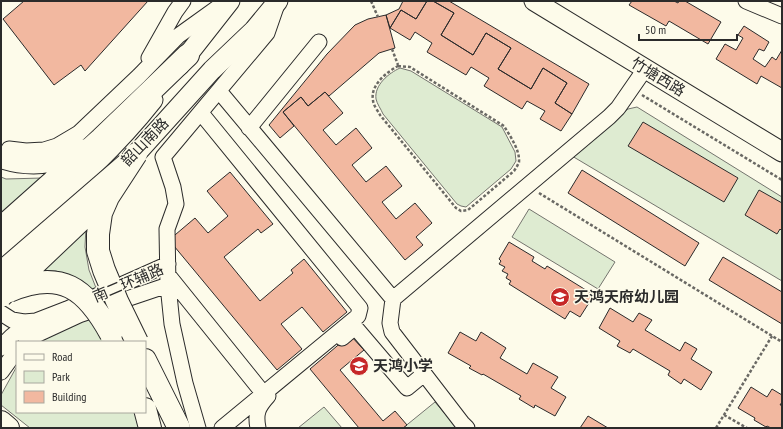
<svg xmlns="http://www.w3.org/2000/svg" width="783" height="429" viewBox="0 0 783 429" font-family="'PT Sans Narrow','Noto Sans SC',sans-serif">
<rect width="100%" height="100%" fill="#fdfbea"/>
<!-- green -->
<path fill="#deebd1" stroke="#74746e" d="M400 68 411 71 502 127 515 152 516 161 511 169 466 207 461 206 457 204 383 114C381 109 377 104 376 99 374 85 389 73 400 68Z
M637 107 782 197V281L572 156 628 109Z
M1 177 6 179 42 178 1 216Z
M529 209 615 262 598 289 512 237Z
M86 226 85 247 89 270 100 298 70 276 56 271 39 270Z
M94 316 108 342H41L52 335Z
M17 366V412H141L146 428H30L1 405V395Z
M435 402 457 428H403Z
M324 407 342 428H298Z"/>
<!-- building -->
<path fill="#f2b8a0" stroke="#2b2b2b" d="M24 1H148L85 71 81 65 54 85 3 19Z
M403 1H427L416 19 401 10 390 28 386 15 399 9Z
M427 1H433L454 13 441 35 473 55 486 33 511 48 498 69 531 89 543 68 567 83 555 103 572 114 561 131 540 119 545 111 527 101 522 109 484 86 489 78 471 67 466 75 427 52 432 43 415 32 410 40 390 28 401 10 416 19Z
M433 1H449L589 84 572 114 555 103 567 83 543 68 531 89 498 69 511 48 486 33 473 55 441 35 454 13Z
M632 1H674L678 3 679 1H685L721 22 708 44 669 21 666 26 629 5Z
M386 15 395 48 379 53 329 96 325 92 308 106 301 97 283 112 294 126 280 138 269 125 327 54 355 25 368 19Z
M744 26 769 42 764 51 759 49 753 59 765 67 772 57 776 60 782 50V88L761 76 757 84 716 59 725 44 736 50 743 38 738 35Z
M325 92 343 113 323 130 336 145 356 128 372 148 352 165 366 182 386 166 402 186 382 202 396 219 415 203 432 223 416 237 423 245 405 260 283 112 301 97 308 106Z
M643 122 738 178 724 202 628 146Z
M582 170 699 243 685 266 568 193Z
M230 172 273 224 261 233 258 229 224 257 260 301 293 273 291 270 304 259 347 312 323 332 302 307 281 324 302 349 277 370 169 240 195 218 208 233 228 216 207 191Z
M759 190 782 203V231L780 229 777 234 745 215Z
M509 242 534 257 532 261 545 269 547 266 594 295 580 317 570 311 565 319 509 284 511 281 506 278 508 274 502 271 505 267 499 264 501 261 499 259Z
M723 257 782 292V324L709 280Z
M610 308 633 322 639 313 652 320 645 330 680 351 685 342 697 349 691 359 712 372 701 390 684 379 681 384 668 375 670 371 633 349 630 353 617 346 620 341 599 328Z
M460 332 476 341 481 332 506 348 500 358 527 374 533 363 558 377 551 388 566 397 555 416 535 405 534 408 519 399 521 396 483 374 482 375 469 368 471 366 448 353Z
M350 335 364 350 340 370 383 421 395 411 407 425 403 428H359L310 369Z
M751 387 767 397 772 389 782 395V402L780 405H782V428H771L767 426 766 427 754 420 755 418 738 408Z
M588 416 608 428H580Z"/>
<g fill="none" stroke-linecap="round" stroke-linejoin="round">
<!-- minor casing -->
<g stroke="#2b2b2b" stroke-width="17">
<path id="minor" d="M746 1 782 16
M149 58 175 12 183 1
M219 91 393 299
M201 113 360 308 358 316 222 428
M249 128 319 42
M9 149 26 151 44 150 57 146 79 133 139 76 178 36 224 3
M168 275 263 393
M1 313 12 320 24 322 36 321 67 309 168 264
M342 338 355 327 407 388 424 374
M26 342 38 334 79 315 168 285
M1 348C10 335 22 328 35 321
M1 372 17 350
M198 428 185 383 172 324 168 285 167 229 176 204 173 187 163 157 267 33 276 7
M258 428C255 413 258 407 268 396
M467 428 462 423 392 332 390 323 393 299 609 117 618 108 645 69"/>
</g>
<!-- major casing -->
<g stroke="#2b2b2b" stroke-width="21">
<path id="major" d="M534 1 782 152
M179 66 230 1
M136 154 212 70 254 30 278 1
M1 250C54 202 109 156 153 100"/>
</g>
<!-- highway casing -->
<g stroke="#2b2b2b" stroke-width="24">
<path id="highway" d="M1 157C28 166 56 164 81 150
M1 228 101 139 188 55
M145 360 179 428
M145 409 150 428
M1 422 8 428"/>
</g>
<!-- path -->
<path stroke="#6a6964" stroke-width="2.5" stroke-dasharray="3 2" stroke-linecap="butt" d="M371 1 378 17
M392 49 398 65
M398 66 410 67 504 126C510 136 520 150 519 162 518 165 516 168 514 171L468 210 461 211 456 208 380 115C378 111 373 105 373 100 370 85 387 72 398 66Z
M642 95 782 180
M539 193 782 342
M724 415 747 428
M716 428 772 336"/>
<!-- minor -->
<use href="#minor" stroke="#fdfbea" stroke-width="15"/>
<!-- major -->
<use href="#major" stroke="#fdfbea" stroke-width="19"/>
<!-- highway -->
<use href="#highway" stroke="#fdfbea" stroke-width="22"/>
<!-- major-bridge casing -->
<g stroke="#2b2b2b" stroke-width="21" stroke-linecap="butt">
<path id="major-bridge" d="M1 271 126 163"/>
</g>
<!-- highway-bridge casing -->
<g stroke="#2b2b2b" stroke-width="24" stroke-linecap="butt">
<path id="highway-bridge" d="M136 154 108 197 101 213 98 234V251L104 270 117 301 137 342
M9 291C61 269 86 288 111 334
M1 296 81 220 104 194"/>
</g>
<!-- major-bridge -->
<use href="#major-bridge" stroke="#fdfbea" stroke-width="19"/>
<!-- highway-bridge -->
<use href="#highway-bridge" stroke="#fdfbea" stroke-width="22"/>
</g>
<!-- icons -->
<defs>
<g id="school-disc" transform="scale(1)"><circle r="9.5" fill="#c62828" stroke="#fdfbea"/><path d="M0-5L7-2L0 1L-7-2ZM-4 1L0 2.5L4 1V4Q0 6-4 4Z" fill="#fff"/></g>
</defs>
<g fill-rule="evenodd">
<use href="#school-disc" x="560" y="297"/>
<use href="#school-disc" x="359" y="366"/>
</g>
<g text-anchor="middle" stroke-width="3" stroke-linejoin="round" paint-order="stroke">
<!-- street labels -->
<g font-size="15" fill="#2b2b2b" stroke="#fdfbea">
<text transform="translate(658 77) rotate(31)" y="5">竹塘西路</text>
<text transform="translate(145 142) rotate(-46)" y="5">韶山南路</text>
<text transform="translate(128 283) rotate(-23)" y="5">南二环辅路</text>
</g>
<!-- poi labels -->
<g font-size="15" font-weight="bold" fill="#2b2b2b" stroke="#fdfbea" text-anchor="start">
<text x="574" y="302">天鸿天府幼儿园</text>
<text x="373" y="371">天鸿小学</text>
</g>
</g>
<!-- border -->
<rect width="783" height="429" fill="none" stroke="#2b2b2b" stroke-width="4"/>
<!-- legend -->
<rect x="16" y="341" width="130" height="72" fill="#fdfbea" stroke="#a9a89e"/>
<rect x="24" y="354" width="20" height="6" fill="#fdfbea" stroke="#a9a89e"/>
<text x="52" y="361" font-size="12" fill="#2b2b2b">Road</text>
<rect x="24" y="371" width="20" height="12" fill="#deebd1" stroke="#a9a89e"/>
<text x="52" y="381" font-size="12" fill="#2b2b2b">Park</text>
<rect x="24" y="391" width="20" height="12" fill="#f2b8a0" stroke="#a9a89e"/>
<text x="52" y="401" font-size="12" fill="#2b2b2b">Building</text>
<!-- scale -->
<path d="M639 34v6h98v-6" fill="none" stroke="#2b2b2b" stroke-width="2"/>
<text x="645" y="34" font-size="12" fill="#2b2b2b" stroke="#fdfbea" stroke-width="3" paint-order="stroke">50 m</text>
</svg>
